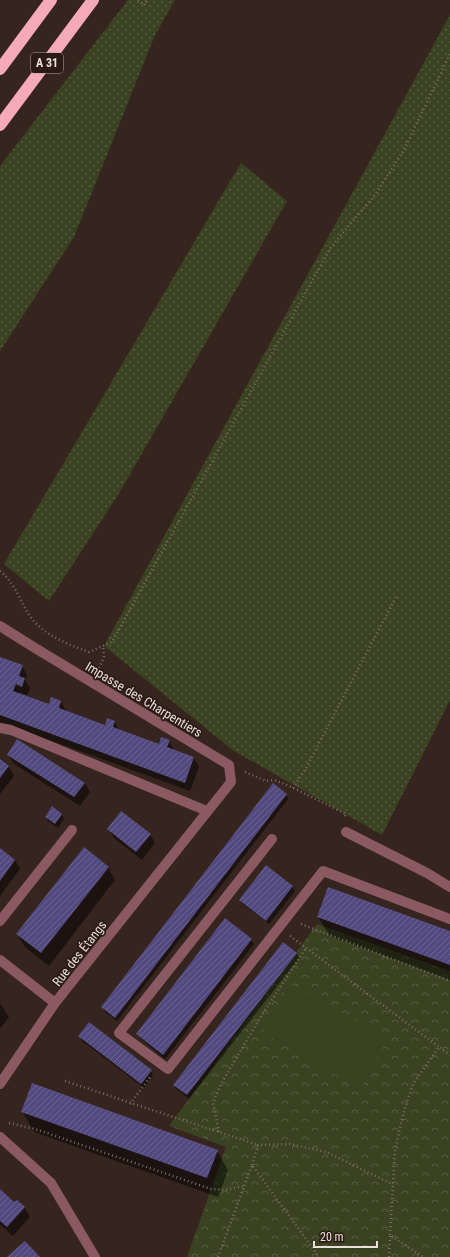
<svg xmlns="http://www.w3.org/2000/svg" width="450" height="1257" viewBox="0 0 450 1257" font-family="'Roboto Condensed',sans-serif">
<defs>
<pattern id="grass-dots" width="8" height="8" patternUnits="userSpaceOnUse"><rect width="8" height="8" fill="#3a4221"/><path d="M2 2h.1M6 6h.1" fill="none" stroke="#575d41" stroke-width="1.8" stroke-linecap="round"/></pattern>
<pattern id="forest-crowns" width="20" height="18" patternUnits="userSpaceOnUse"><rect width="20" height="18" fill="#3a4221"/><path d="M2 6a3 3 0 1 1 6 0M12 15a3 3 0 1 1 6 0" fill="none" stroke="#575d41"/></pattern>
<pattern id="building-hatch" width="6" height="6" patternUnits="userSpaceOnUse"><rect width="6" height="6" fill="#52497e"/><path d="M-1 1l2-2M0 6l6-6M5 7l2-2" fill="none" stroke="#6b6390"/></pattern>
</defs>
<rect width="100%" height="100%" fill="#35251e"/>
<!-- grass -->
<path fill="url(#grass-dots)" d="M128 0H175L155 35 74 237 0 351V166Z
M450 15V700L382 835 234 751 104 646Z
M241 163 287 201 118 495 49 601 4 564Z"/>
<!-- forest -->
<path fill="url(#forest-crowns)" d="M317 924 450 971V1257H187L226 1147 169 1126Z"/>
<!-- pitch -->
<path fill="#3a4221" d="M289 984 388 1038 361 1088 262 1033Z"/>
<!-- shadow -->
<path fill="#0007" d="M0 658 22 666 27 675 25 680 30 688 27 695 20 693 19 694 50 706 61 702 66 711 106 726 114 721 120 731 159 745 169 741 174 750 194 758 199 767 190 791 0 722Z
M8 755 85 783 90 792 80 806 14 764Z
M0 760 9 767 14 776 0 794Z
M286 794 288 799 117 1021 105 1012 102 1007Z
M62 814 64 819 58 828 48 821 46 817Z
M109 829 150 834 155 843 142 860 114 838Z
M0 850 15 860 20 869 0 896Z
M108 867 115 880 49 966 25 947 17 934Z
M293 887 295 891 269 924 243 904 240 900Z
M318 917 450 933V980L330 936Z
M225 920 251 940 254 944 165 1059 140 1038 137 1034Z
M297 953 299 958 189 1099 176 1089 174 1085Z
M0 1003 9 1017 0 1029Z
M80 1036 151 1071 153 1075 144 1088 82 1041Z
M23 1112 217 1151 228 1170 218 1197 34 1132Z
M0 1191 14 1204 17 1201 25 1208 30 1217 13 1236 0 1225Z"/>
<!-- building -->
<path fill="url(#building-hatch)" d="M0 657 23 665 19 676 25 678 22 687 16 684 13 691 49 704 51 697 61 701 59 708 105 725 107 718 115 721 113 727 159 744 161 737 170 740 167 747 194 757 185 783 0 715Z
M17 739 85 783 74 797 7 755Z
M0 759 9 766 0 778Z
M273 783 287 794 115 1018 101 1007Z
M52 806 62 814 55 824 45 817Z
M121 811 151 834 136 852 107 829Z
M84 847 109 867 41 953 16 934Z
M0 848 15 860 0 881Z
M266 865 293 886 266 921 239 900Z
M328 887 450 931V965L317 917Z
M225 918 252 939 163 1055 136 1034Z
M283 942 297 953 187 1095 173 1085Z
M89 1022 152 1070 141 1084 78 1036Z
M32 1083 218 1150 207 1178 21 1112Z
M0 1189 14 1202 17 1200 25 1207 7 1227 0 1221Z
M25 1241 40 1257H7Z"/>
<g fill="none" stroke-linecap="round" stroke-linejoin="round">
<!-- path -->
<path stroke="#7b6d67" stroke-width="2.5" stroke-dasharray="1 3" stroke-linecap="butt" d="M138 0 144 5 147 0
M0 571C15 583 19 599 29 615 43 635 67 644 89 652L112 642 331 247 375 195 404 150 450 54
M99 668 104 657 103 646
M245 772 266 781 274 780 285 784 346 814 344 818
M293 788 306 768 397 595
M301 924 450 981
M290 936 439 1047
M65 1081 258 1145
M130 1104 151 1076
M9 1123 35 1129 211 1189 225 1190 244 1186
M219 1132 213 1103 221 1084 260 1018 306 948
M252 1165 258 1145 290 1144 326 1152 392 1184
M390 1235 395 1150 404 1111 413 1084 439 1047 450 1055
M218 1257 252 1165 319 1257
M389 1257 390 1235 423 1257"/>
<!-- lane -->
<path stroke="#8a5961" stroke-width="10" d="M346 832 427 873 450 887
M272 839 119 1033 168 1069 323 871 450 919
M0 921 72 830"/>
<!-- street -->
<path stroke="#8a5961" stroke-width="10" d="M0 626 35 648 229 765 231 782 55 1003 0 1084
M0 728 11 730 207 811
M0 960 55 1003
M0 1137 51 1183 95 1257"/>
<!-- highway -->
<path stroke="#f4aab7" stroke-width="12" d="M0 69 51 0
M0 125 93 0"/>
</g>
<g text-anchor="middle" stroke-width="3.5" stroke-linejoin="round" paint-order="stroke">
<!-- shield labels -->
<rect fill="#2b1b14" stroke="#b1a49f" stroke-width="1" x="31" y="53" width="32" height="20" rx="3"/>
<g font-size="12" font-weight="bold" fill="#eadfda">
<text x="47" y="67">A 31</text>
</g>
<!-- street labels -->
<g font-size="13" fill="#eadfda" stroke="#2b1b14">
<text transform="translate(144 699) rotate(31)" y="5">Impasse des Charpentiers</text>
<text transform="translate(79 953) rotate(-52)" y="5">Rue des Étangs</text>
</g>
</g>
<!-- scale -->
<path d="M314 1241v6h63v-6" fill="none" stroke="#eadfda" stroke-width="2"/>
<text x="320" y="1241" font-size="12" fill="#eadfda" stroke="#2b1b14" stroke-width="3" paint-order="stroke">20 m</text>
</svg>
